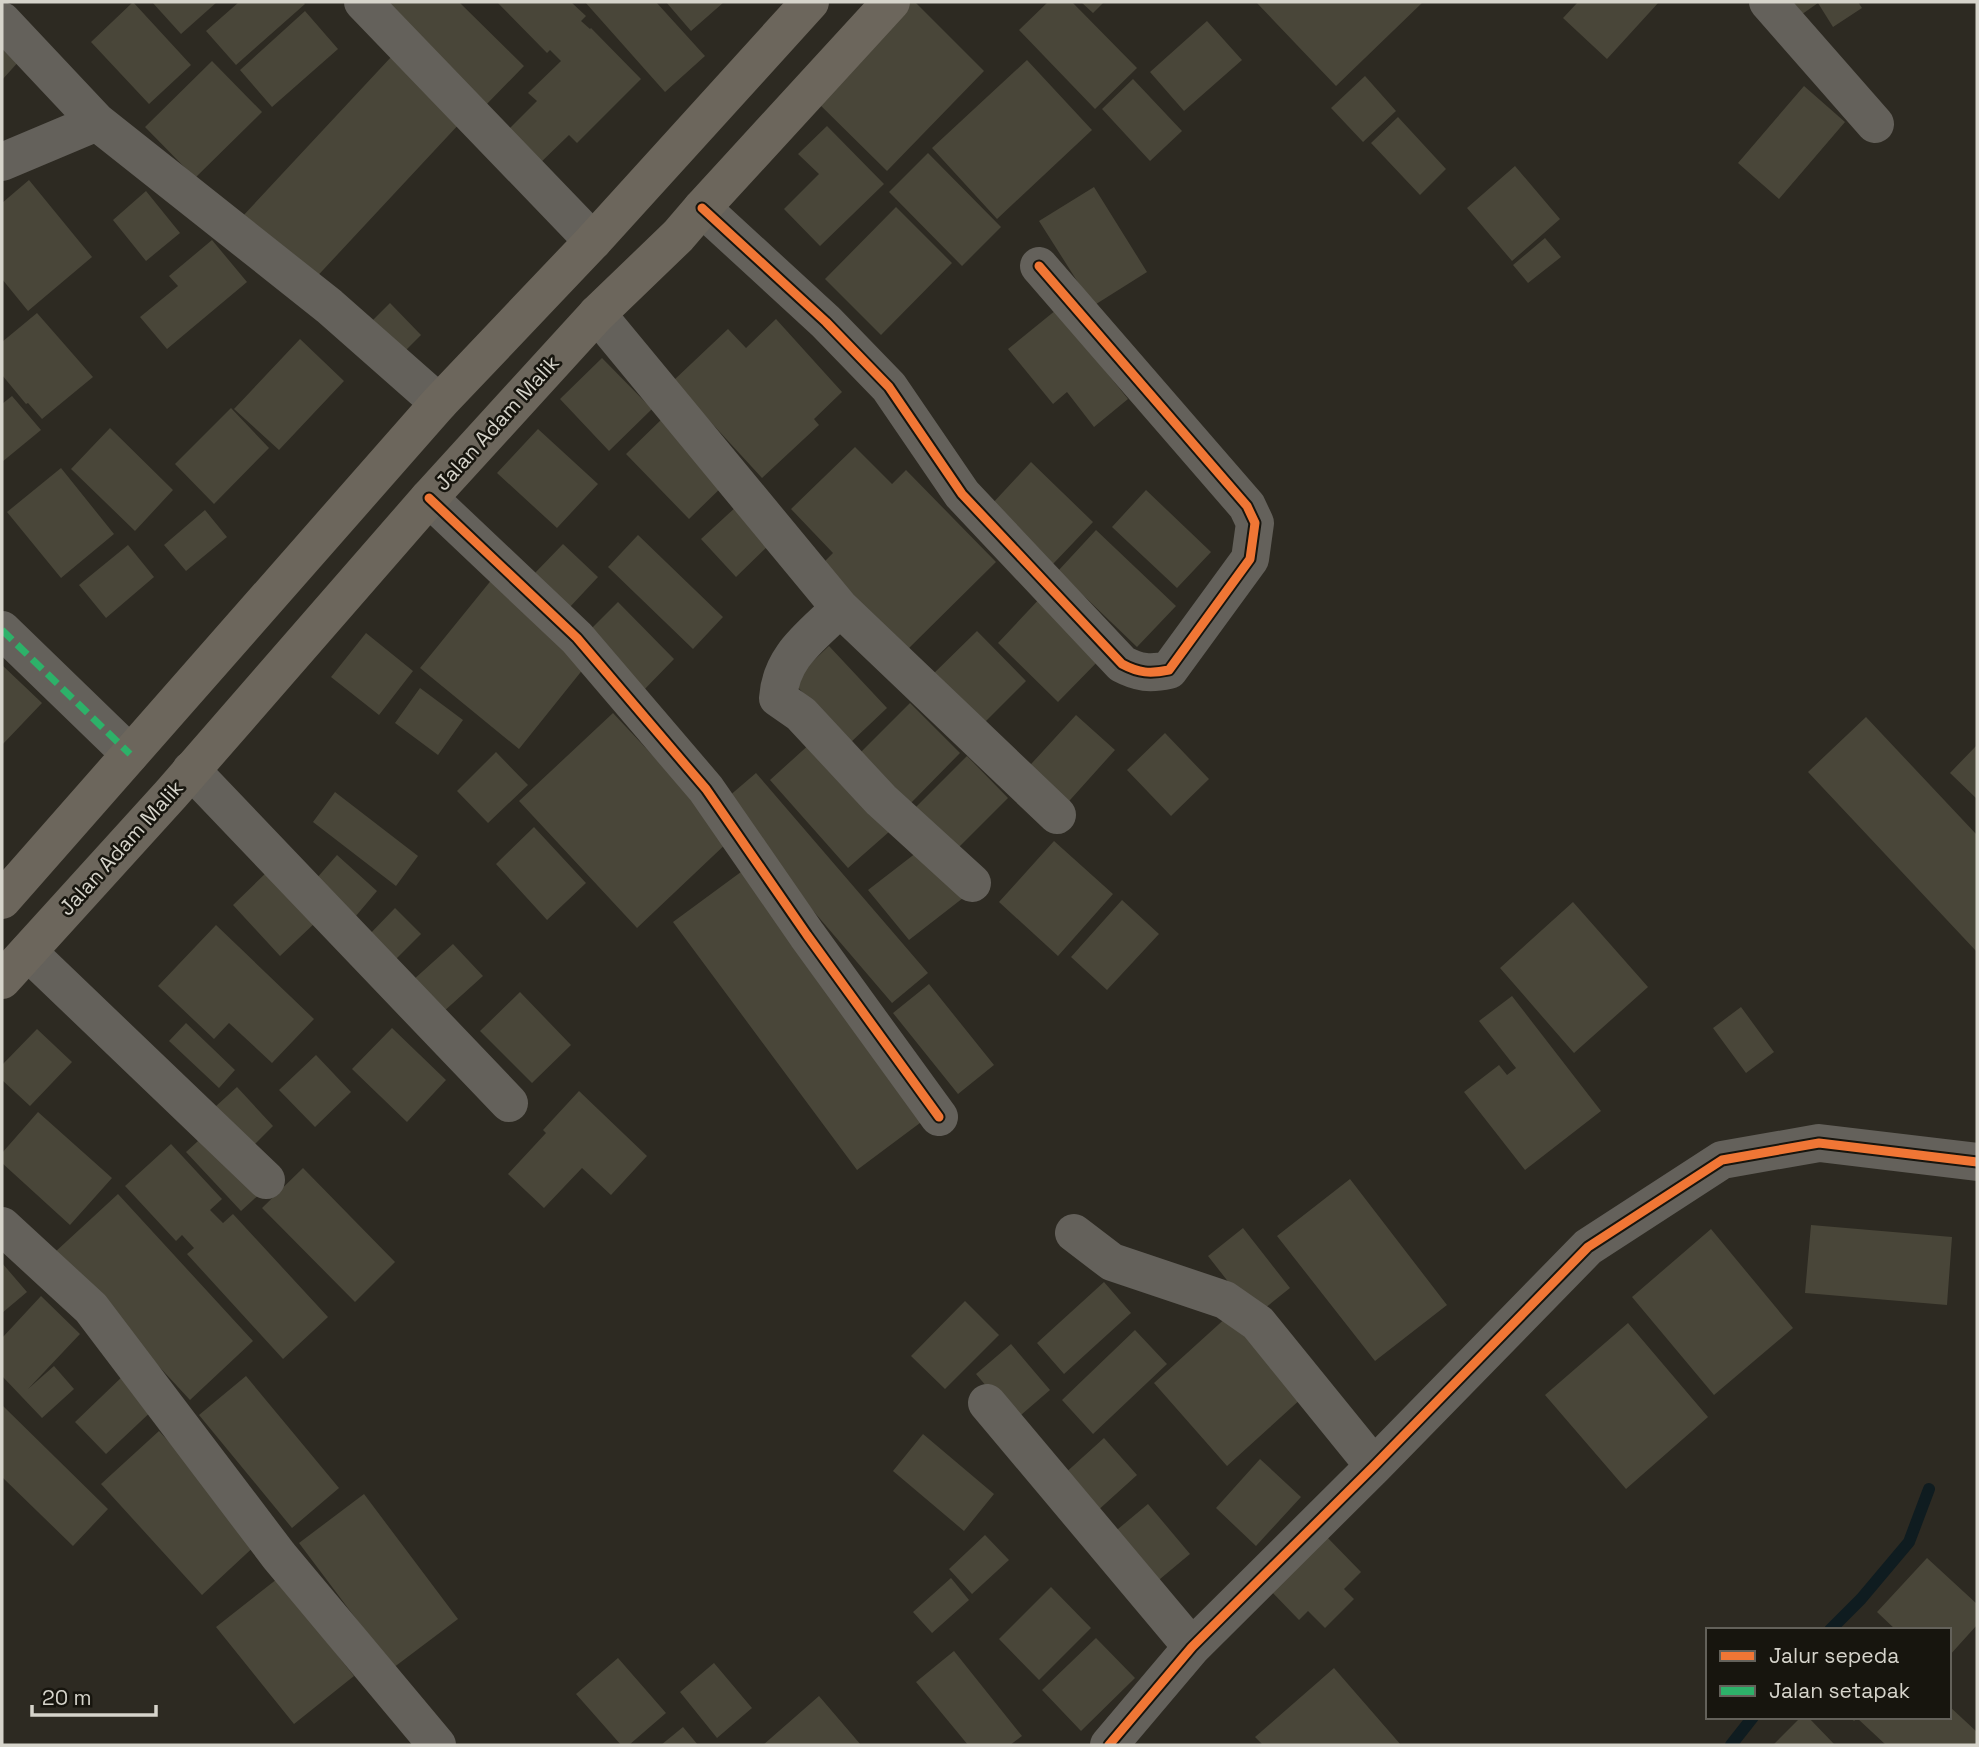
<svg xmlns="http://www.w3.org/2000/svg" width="1979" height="1747" viewBox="0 0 1979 1747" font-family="'Space Grotesk',sans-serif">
<rect width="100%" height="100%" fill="#2d2a22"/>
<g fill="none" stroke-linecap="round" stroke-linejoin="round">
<!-- stream -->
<path stroke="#0f1c20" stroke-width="12" d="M1830 1630 1861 1599 1909 1542 1929 1489
M1731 1745 1753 1717"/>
</g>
<!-- building -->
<path fill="#494639" d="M133 2 191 65 149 104 91 42Z
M152 2H217L181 34Z
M239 2H303L305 4 236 65 206 31Z
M380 2H459L524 66 483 108Z
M497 2H571L586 16 581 21 590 29 591 28 641 79 577 143 569 135 535 168 503 135 537 101 528 93 561 61 550 50 547 53Z
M585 2H656L705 56 665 92Z
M666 2H724L691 31Z
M905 2H915L984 71 887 171 812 97Z
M1048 2H1072L1137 68 1095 109 1019 30Z
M1081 2H1104L1093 13Z
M1256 2H1423L1336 86Z
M1578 2H1659L1607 59 1563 18Z
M1788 2H1858L1862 8 1833 27 1818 3 1798 17Z
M305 11 338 49 272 107 240 70Z
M1207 21 1242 60 1184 111 1150 72Z
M2 42 20 60 2 80Z
M392 56 461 122 310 284 241 218Z
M1027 60 1092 130 997 219 932 148Z
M212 61 262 112 195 178 145 127Z
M1365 76 1396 111 1363 142 1331 108Z
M1133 79 1182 131 1150 161 1102 109Z
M1804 86 1845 122 1779 199 1738 163Z
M1398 117 1446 169 1420 195 1371 143Z
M827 126 884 184 820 246 784 209 819 174 798 154Z
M928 153 1001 227 962 266 889 192Z
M1515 166 1560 219 1512 261 1467 208Z
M29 180 92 257 28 311 2 279V203Z
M1094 187 1147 272 1093 306 1039 221Z
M146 191 180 233 146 261 113 220Z
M896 207 952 263 881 335 825 279Z
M1545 238 1561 257 1528 283 1513 265Z
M212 240 247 282 167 349 140 317 178 286 169 276Z
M390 303 421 335 403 353 372 321Z
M1056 310 1128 399 1094 427 1067 392 1053 404 1008 349Z
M37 313 93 377 42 419 28 403 26 404 2 375V342Z
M776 319 842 392 814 419 819 425 762 478 673 381 728 329 746 348Z
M300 339 344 381 279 450 234 409Z
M602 358 652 409 609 451 560 399Z
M12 396 41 430 2 462V404Z
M231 408 269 448 214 504 175 464Z
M666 415 729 480 689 519 626 454Z
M110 428 173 490 135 531 71 469Z
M538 429 598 484 557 528 497 473Z
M855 447 892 484 906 470 996 562 906 651 822 564 833 553 791 509Z
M1031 462 1093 522 1053 564 991 505Z
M61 468 114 534 61 578 7 512Z
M1146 490 1211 552 1177 588 1112 527Z
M737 506 771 543 736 577 701 539Z
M205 510 227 537 186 571 164 545Z
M1096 530 1176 606 1137 647 1058 571Z
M638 535 723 617 693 649 608 567Z
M563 544 598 577 569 608 534 574Z
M128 545 154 577 106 618 79 585Z
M493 578 592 658 519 749 420 668Z
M1043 595 1104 655 1058 702 998 643Z
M618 602 674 659 641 693 584 636Z
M977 631 1026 681 976 731 927 680Z
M366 633 413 671 379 715 331 677Z
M829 646 887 708 850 743 792 681Z
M2 665 42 703 2 745Z
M420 688 463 720 438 755 395 723Z
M910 703 960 753 909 805 859 754Z
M613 713 731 839 637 928 519 801Z
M1076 715 1115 750 1062 809 1022 774Z
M1866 717 1977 835V952L1808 772Z
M1165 733 1209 779 1171 816 1127 770Z
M812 742 890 831 848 868 770 780Z
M1977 745V799L1950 773Z
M496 752 528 785 488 823 457 791Z
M967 756 1008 798 953 853 912 811Z
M756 773 928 973 892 1003 721 803Z
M335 792 418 856 396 886 313 822Z
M534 827 586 883 547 920 496 864Z
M1054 841 1113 894 1058 956 999 902Z
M925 846 963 898 909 940 868 890Z
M337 855 377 891 350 923 309 887Z
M745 869 928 1117 857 1170 673 922Z
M269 870 317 921 280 956 233 905Z
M1122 900 1159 934 1107 990 1071 957Z
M1573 902 1648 987 1574 1053 1500 968Z
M395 908 421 934 392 963 366 938Z
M216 925 314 1019 272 1063 229 1023 214 1039 158 986Z
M453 944 483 976 442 1013 412 981Z
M929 984 994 1065 958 1094 893 1013Z
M520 992 571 1045 532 1083 480 1031Z
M1512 996 1601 1111 1525 1170 1464 1092 1499 1065 1507 1075 1516 1068 1479 1021Z
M1741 1007 1774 1052 1746 1073 1713 1028Z
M186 1023 235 1070 219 1088 169 1041Z
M392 1028 446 1080 407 1122 352 1069Z
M37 1029 72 1062 30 1106 2 1080V1065Z
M316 1055 351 1092 315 1127 279 1090Z
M237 1087 273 1126 252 1147 215 1107Z
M579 1091 647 1156 611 1195 582 1168 544 1208 508 1174 546 1133 543 1130Z
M38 1112 112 1178 70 1225 2 1163V1153Z
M209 1131 264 1190 241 1211 186 1152Z
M171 1144 222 1199 210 1210 223 1223 233 1214 328 1317 283 1359 187 1254 194 1248 182 1235 176 1241 125 1186Z
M303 1168 395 1262 355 1302 262 1208Z
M1350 1179 1447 1305 1375 1361 1277 1236Z
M118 1194 253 1341 190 1400 54 1253Z
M1811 1225 1952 1237 1947 1305 1805 1293Z
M1243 1228 1290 1288 1255 1316 1208 1256Z
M1711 1229 1793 1328 1714 1395 1632 1297Z
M2 1263 27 1292 2 1313Z
M1104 1282 1131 1313 1064 1374 1037 1343Z
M41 1296 80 1334 28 1389 54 1366 74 1389 42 1418 2 1376V1338Z
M965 1301 999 1335 945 1389 911 1356Z
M1229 1315 1303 1397 1227 1466 1154 1383Z
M1628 1323 1708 1417 1626 1489 1545 1395Z
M1135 1330 1167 1364 1093 1434 1062 1400Z
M1011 1344 1050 1390 1015 1420 976 1374Z
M125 1374 156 1407 106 1454 75 1422Z
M246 1376 339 1488 292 1528 199 1415Z
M2 1405 108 1509 73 1546 2 1477Z
M159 1431 260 1541 202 1595 101 1484Z
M923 1434 994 1494 964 1531 893 1471Z
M1104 1438 1137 1475 1095 1513 1062 1476Z
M1260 1459 1301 1497 1256 1546 1216 1508Z
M364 1494 458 1619 393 1668 299 1543Z
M1148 1504 1190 1554 1154 1584 1112 1534Z
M1323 1533 1361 1572 1344 1589 1354 1599 1325 1628 1308 1611 1299 1620 1268 1588Z
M985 1535 1009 1560 972 1594 949 1569Z
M1927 1558 1977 1604V1625L1949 1656V1630H1896L1877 1612Z
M951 1578 969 1600 932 1633 913 1612Z
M277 1579 354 1676 294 1724 216 1627Z
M1051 1587 1091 1628 1039 1680 999 1639Z
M1096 1638 1135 1678 1081 1731 1042 1690Z
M954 1651 1022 1736 1010 1745H968L916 1682Z
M618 1658 666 1713 629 1745H621L576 1694Z
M714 1663 752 1708 717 1738 680 1692Z
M1334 1668 1401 1745H1263L1255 1737Z
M819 1696 861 1745H763Z
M1949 1706 1977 1732V1745H1886L1857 1718 1854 1721 1850 1717H1949Z
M1801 1717H1808L1835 1745H1773Z
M683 1727 698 1745H661Z"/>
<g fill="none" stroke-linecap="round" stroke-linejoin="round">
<!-- street -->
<path stroke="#64615b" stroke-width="38" d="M363 2 593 241
M1768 2 1875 124
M2 21 97 122 329 306 439 403
M2 162 97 122
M702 208 826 322 889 387 962 494 1122 664C1139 673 1150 674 1169 670L1250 559 1255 523 1247 506 1039 266
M597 314 840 608 1057 815
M429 498 577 638 706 789 807 935 939 1117
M840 608C811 637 781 656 778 698L801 714 881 800 972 883
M2 630 130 754
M191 770 509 1103
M28 952 266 1180
M2 1226 91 1308 279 1556 437 1745
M1074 1233 1112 1262 1225 1300 1258 1323 1374 1466
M987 1403 1192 1647
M1109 1745 1192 1647 1374 1466 1588 1247 1722 1160 1819 1143 1977 1162"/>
<!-- primary -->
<path stroke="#6c665c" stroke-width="38" d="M2 900 439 403 593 241 810 2
M2 980 171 794 429 498 597 314 678 236 702 208 891 2"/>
<!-- quiet -->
<path stroke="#2db169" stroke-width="7" stroke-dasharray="14 7" stroke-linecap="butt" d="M2 630 130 754"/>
<!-- cycleway casing -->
<g stroke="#17150e" stroke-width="13">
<path id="cycleway" d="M702 208 826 322 889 387 962 494 1122 664C1139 673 1150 674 1169 670L1250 559 1255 523 1247 506 1039 266
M429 498 577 638 706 789 807 935 939 1117
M1109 1745 1192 1647 1374 1466 1588 1247 1722 1160 1819 1143 1977 1162"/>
</g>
<!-- cycleway -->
<use href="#cycleway" stroke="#f07635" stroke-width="9"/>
</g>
<g text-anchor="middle" stroke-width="5" stroke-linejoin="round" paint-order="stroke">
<!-- street labels -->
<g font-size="21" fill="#d6d4cb" stroke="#17150e">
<text transform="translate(497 423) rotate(-48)" y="7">Jalan Adam Malik</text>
<text transform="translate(121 848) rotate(-48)" y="7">Jalan Adam Malik</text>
</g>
</g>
<!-- border -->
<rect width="1979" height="1747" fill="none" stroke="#d6d4cb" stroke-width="7"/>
<!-- legend -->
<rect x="1706" y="1628" width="245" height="91" fill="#17150e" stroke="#63615a" stroke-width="2"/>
<rect x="1720" y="1651" width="35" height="10" fill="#f07635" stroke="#63615a" stroke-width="2"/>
<text x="1769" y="1663" font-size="21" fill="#d6d4cb">Jalur sepeda</text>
<rect x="1720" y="1686" width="35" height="10" fill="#2db169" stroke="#63615a" stroke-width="2"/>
<text x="1769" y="1698" font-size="21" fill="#d6d4cb">Jalan setapak</text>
<!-- scale -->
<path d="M32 1705v10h124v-10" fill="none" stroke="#d6d4cb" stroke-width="3.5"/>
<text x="42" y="1705" font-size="21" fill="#d6d4cb" stroke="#17150e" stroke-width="5" paint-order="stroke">20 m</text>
</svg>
